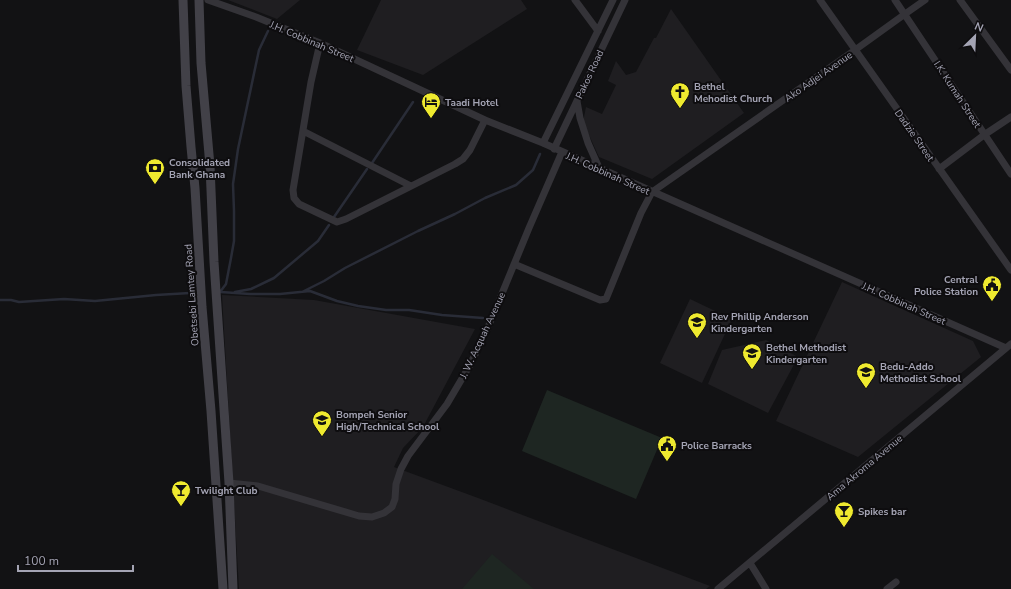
<svg xmlns="http://www.w3.org/2000/svg" width="1011" height="589" viewBox="0 0 1011 589" font-family="'Nunito Sans',sans-serif">
<rect width="100%" height="100%" fill="#121214"/>
<!-- built -->
<path fill="#1f1e21" d="M228 0H300L277 19Z
M381 0H521L527 9 423 75 357 50Z
M671 9 744 113 652 179 599 157 583 122 586 107 602 114 616 85 608 81 616 61 626 75 636 72 654 38H656Z
M842 282 973 341 981 357 858 457 776 421Z
M222 295 314 300 475 329 423 427 403 448 394 467 478 498 710 586 706 589H239Z
M690 299 732 319 702 383 660 363Z
M766 340 798 357 768 413 708 384 722 350Z"/>
<!-- green -->
<path fill="#1e2622" d="M547 390 662 438 636 499 522 451Z
M492 554 534 589H462Z"/>
<g fill="none" stroke-linecap="round" stroke-linejoin="round">
<!-- stream -->
<path stroke="#292c37" stroke-width="2.5" d="M372 163 413 102
M334 217 367 169
M220 292 226 284 231 258 234 241V211L233 184 238 149 259 50 268 31
M221 292 250 294H280L310 291 337 301 358 306 386 310H409L442 315 483 318
M235 292 251 289 274 278 318 241 329 225
M302 292 324 281 345 268 418 231 455 214 485 198 516 185 533 170 540 154
M0 300H11L19 302 64 299 95 301 156 295 190 293"/>
<!-- minor -->
<path stroke="#343338" stroke-width="7" d="M208 0 256 17 320 43 485 120 543 143 1006 348
M575 0 598 31
M820 0 1011 270
M895 0 1011 174
M960 0 1011 70
M320 43 311 82 293 190 294 198 299 204 337 222 346 219 455 164 463 159 470 150 485 120
M577 101 580 118 588 143 600 170
M303 131 411 186
M543 143 613 0
M554 149 625 0
M939 169 984 135 1011 117
M514 264 600 300 606 299 641 213 652 192 855 50 905 14 925 0
M229 483 258 486 359 516 372 517 384 513 392 507 395 499 396 484 401 469 408 456 447 404 470 365 489 325 529 228 562 152
M750 563 766 589
M718 589 1011 344
M887 589 896 582"/>
<!-- secondary -->
<path stroke="#424148" stroke-width="9" d="M183 0 186 86 191 147 195 188 202 307 211 411 223 589
M199 0 201 63 210 166 214 262 229 483 233 589"/>
</g>
<!-- icons -->
<defs>
<g id="church-pin" transform="scale(1)"><path d="M0 17L-7.5 6A9.5 9.5 0 1 1 7.5 6Z" fill="#efea2f" stroke="#0e0d0f"/><path d="M-1.2-6h2.4v3.5h3.3v2.4h-3.3V6h-2.4V-.1h-3.3v-2.4h3.3Z" fill="#111"/></g>
<g id="hotel-pin" transform="scale(1)"><path d="M0 17L-7.5 6A9.5 9.5 0 1 1 7.5 6Z" fill="#efea2f" stroke="#0e0d0f"/><path d="M-6-4.5h1.5V1H6V5H4.5V3h-9V5H-6ZM-4 0a1.8 1.8 0 1 1 3.6 0ZM.5 0V-2.5h3Q6-2.5 6 0Z" fill="#111"/></g>
<g id="bank-pin" transform="scale(1)"><path d="M0 17L-7.5 6A9.5 9.5 0 1 1 7.5 6Z" fill="#efea2f" stroke="#0e0d0f"/><path d="M-6-4H6V4H-6ZM0-2.3a2.3 2.3 0 1 0 0 4.6a2.3 2.3 0 1 0 0-4.6Z" fill="#111"/></g>
<g id="civic-pin" transform="scale(1)"><path d="M0 17L-7.5 6A9.5 9.5 0 1 1 7.5 6Z" fill="#efea2f" stroke="#0e0d0f"/><path d="M-.6-6.5H3V-4.5H.6V-3L4-1V1h2V6H-6V1h2V-1L-.6-3ZM-1.2 2.5V6h2.4V2.5Z" fill="#111"/></g>
<g id="school-pin" transform="scale(1)"><path d="M0 17L-7.5 6A9.5 9.5 0 1 1 7.5 6Z" fill="#efea2f" stroke="#0e0d0f"/><path d="M0-5L7-2L0 1L-7-2ZM-4 1L0 2.5L4 1V4Q0 6-4 4Z" fill="#111"/></g>
<g id="bar-pin" transform="scale(1)"><path d="M0 17L-7.5 6A9.5 9.5 0 1 1 7.5 6Z" fill="#efea2f" stroke="#0e0d0f"/><path d="M-6-5H6L.8 .8V4.5H3.5V6h-7V4.5H-.8V.8Z" fill="#111"/></g>
</defs>
<g fill-rule="evenodd">
<use href="#church-pin" x="680" y="92"/>
<use href="#hotel-pin" x="431" y="102"/>
<use href="#bank-pin" x="155" y="168"/>
<use href="#civic-pin" x="992" y="285"/>
<use href="#school-pin" x="697" y="322"/>
<use href="#school-pin" x="752" y="353"/>
<use href="#school-pin" x="866" y="372"/>
<use href="#school-pin" x="322" y="420"/>
<use href="#civic-pin" x="667" y="445"/>
<use href="#bar-pin" x="181" y="490"/>
<use href="#bar-pin" x="844" y="511"/>
</g>
<g text-anchor="middle" stroke-width="4" stroke-linejoin="round" paint-order="stroke">
<!-- street labels -->
<g font-size="10" fill="#a4a4b4" stroke="#0e0d0f">
<text transform="translate(312 41) rotate(23)" y="4">J.H. Cobbinah Street</text>
<text transform="translate(589 74) rotate(-65)" y="4">Pakos Road</text>
<text transform="translate(818 76) rotate(-35)" y="4">Ako Adjei Avenue</text>
<text transform="translate(958 94) rotate(57)" y="4">I.K. Kumah Street</text>
<text transform="translate(915 135) rotate(55)" y="4">Dadzie Street</text>
<text transform="translate(608 173) rotate(24)" y="4">J.H. Cobbinah Street</text>
<text transform="translate(191 295) rotate(-94)" y="4">Obetsebi Lamtey Road</text>
<text transform="translate(904 303) rotate(24)" y="4">J.H. Cobbinah Street</text>
<text transform="translate(482 335) rotate(-65)" y="4">J. W. Acquah Avenue</text>
<text transform="translate(864 467) rotate(-40)" y="4">Ama Akroma Avenue</text>
</g>
<!-- poi labels -->
<g font-size="10" font-weight="bold" fill="#a4a4b4" stroke="#0e0d0f" text-anchor="start">
<text x="694" y="90">Bethel<tspan x="694" dy="12">Mehodist Church</tspan></text>
<text x="445" y="106">Taadi Hotel</text>
<text x="169" y="166">Consolidated<tspan x="169" dy="12">Bank Ghana</tspan></text>
<text x="978" y="283" text-anchor="end">Central<tspan x="978" dy="12">Police Station</tspan></text>
<text x="711" y="320">Rev Phillip Anderson<tspan x="711" dy="12">Kindergarten</tspan></text>
<text x="766" y="351">Bethel Methodist<tspan x="766" dy="12">Kindergarten</tspan></text>
<text x="880" y="370">Bedu-Addo<tspan x="880" dy="12">Methodist School</tspan></text>
<text x="336" y="418">Bompeh Senior<tspan x="336" dy="12">High/Technical School</tspan></text>
<text x="681" y="449">Police Barracks</text>
<text x="195" y="494">Twilight Club</text>
<text x="858" y="515">Spikes bar</text>
</g>
</g>
<!-- north arrow -->
<g transform="translate(975 36) rotate(24)" stroke="#0e0d0f" stroke-width="3" paint-order="stroke">
<path d="M0-3L7 15L0 10L-7 15Z" fill="#a4a4b4"/>
<text y="-6" font-size="11" font-weight="bold" text-anchor="middle" fill="#a4a4b4">N</text>
</g>
<!-- scale -->
<path d="M18 565v6h115v-6" fill="none" stroke="#a4a4b4" stroke-width="2"/>
<text x="24" y="565" font-size="12" fill="#a4a4b4" stroke="#0e0d0f" stroke-width="3" paint-order="stroke">100 m</text>
</svg>
